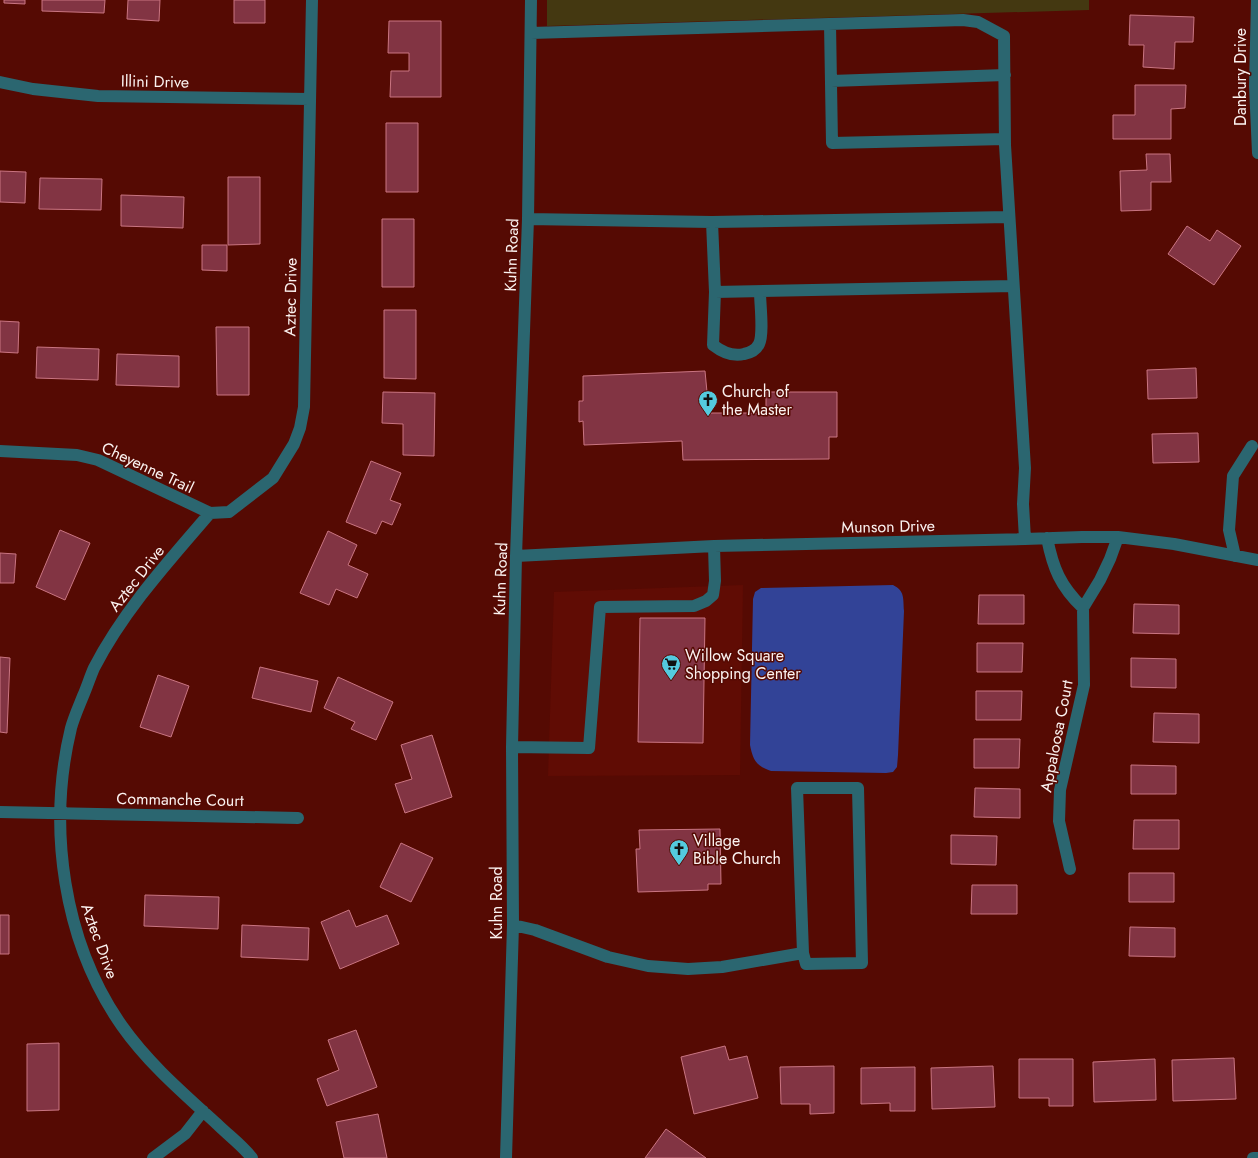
<svg xmlns="http://www.w3.org/2000/svg" width="1258" height="1158" viewBox="0 0 1258 1158" font-family="Jost,sans-serif">
<rect width="100%" height="100%" fill="#550a03"/>
<!-- built -->
<path fill="#600c04" d="M743 585 740 775 548 776 554 592Z"/>
<!-- green -->
<path fill="#443811" d="M547 0H1089V10L547 26Z"/>
<!-- water -->
<path fill="#324397" d="M893 585C905 591 903 598 904 611L898 755 897 767 893 772 886 773 771 771C756 766 753 760 750 745L753 599 755 592 761 588Z"/>
<!-- building -->
<path fill="#823443" stroke="#ca7582" d="M4 0H25V4L4 3Z
M42 0H105L104 13 42 11Z
M128 0H160L159 21 127 19Z
M234 0H265V23H234Z
M1130 15 1194 17 1193 42H1175L1174 69 1143 67 1144 45H1129Z
M389 21H441V97H390L391 71H409V53H388Z
M1135 85H1186L1185 108 1171 109V139H1113V115H1135Z
M386 123H418V192H386Z
M1146 154H1170L1171 182H1151V210L1121 211 1120 171 1147 170Z
M0 171 26 172 25 203 0 202Z
M228 177H260V244L228 245Z
M40 178 102 179 101 210 39 209Z
M121 195 184 197 183 228 121 226Z
M382 219H414V287H382Z
M1187 226 1210 241 1217 230 1241 246 1214 285 1168 254Z
M202 245H227V271L202 270Z
M384 310H416V379L384 378Z
M0 321 19 322 18 353 0 352Z
M216 327H249V395H217Z
M37 347 99 349 98 380 36 378Z
M117 354 179 356V387L116 385Z
M1196 368 1197 398 1148 399 1147 370Z
M705 371 709 413H766V392H837V437H829V459L683 460 682 441 584 445 583 421 579 422V401H583V376Z
M383 392 435 393 434 456 403 455V424L382 423Z
M1198 433 1199 462 1153 463 1152 434Z
M371 461 401 473 390 500 401 504 392 525 382 521 376 534 346 522Z
M60 530 90 543 65 600 36 587Z
M328 531 357 545 348 565 368 574 357 598 336 589 329 605 300 593Z
M0 553 16 554 14 583H0Z
M979 595H1024V624H978Z
M1134 604 1179 605V634L1133 633Z
M640 618H705L703 743 638 742Z
M977 643H1023L1022 672H977Z
M0 657 10 658 7 733 0 732Z
M1131 658 1176 659V688L1131 687Z
M260 667 318 681 311 712 252 698Z
M158 675 189 686 171 737 140 727Z
M338 677 393 702 376 740 351 729 355 722 324 708Z
M976 691H1022L1021 720H976Z
M1154 713 1199 714V743L1153 742Z
M432 735 452 797 405 813 395 784 412 779 401 745Z
M974 739H1020L1019 768H974Z
M1131 765 1176 766V794H1131Z
M975 788 1020 789V818L974 817Z
M1134 820H1179V849H1133Z
M720 829 721 884H708V890L638 892 636 849H640L639 830Z
M951 835 997 836 996 865 951 864Z
M401 843 433 858 411 902 380 887Z
M1129 873H1174V902H1129Z
M972 885H1017V914H971Z
M145 895 219 897 218 929 144 926Z
M349 910 356 927 387 915 399 944 340 969 321 922Z
M0 915H9V954H0Z
M242 925 309 928 308 960 241 957Z
M1130 927 1175 928V957L1129 956Z
M356 1030 377 1087 327 1106 317 1079 339 1070 328 1040Z
M59 1043V1110L27 1111V1044Z
M725 1046 729 1060 747 1056 758 1098 694 1114 681 1057Z
M1234 1058 1236 1099 1173 1101 1172 1060Z
M1019 1059H1073V1106H1049V1098H1019Z
M1155 1059 1156 1100 1094 1102 1093 1062Z
M834 1066V1113L810 1114V1104H781L780 1067Z
M993 1066 995 1107 932 1109 931 1068Z
M915 1067V1111H890V1103L861 1104V1068Z
M378 1114 387 1158H344L336 1122Z
M666 1129 706 1158H645Z"/>
<g fill="none" stroke-linecap="round" stroke-linejoin="round">
<!-- minor -->
<path stroke="#2b6670" stroke-width="12" d="M1257 0 1255 86 1258 153
M830 24 832 143 1005 139
M531 33 963 20 978 22 1004 36 1005 145 1025 468 1023 504 1025 539
M831 81 1005 75
M0 82 33 89 98 96 310 99
M528 219 712 222 715 292 1013 286
M712 222 1009 217
M715 292 713 345C722 352 732 357 744 354 749 353 756 350 759 344 764 334 760 304 760 292
M0 451 77 455 98 460 210 513
M1047 538C1053 568 1060 586 1083 608
M516 556 714 546 1025 539 1082 537H1118L1174 544 1258 560
M1235 556 1229 530 1233 476 1252 446
M512 747 589 748 600 607 694 606 706 601 713 595 715 581 714 546
M797 788H858L862 963 806 964 803 953Z
M0 812 298 818
M1070 869 1059 821 1060 790 1084 685 1083 608 1100 580 1110 559 1118 537
M513 925 535 930 608 957 648 966 688 969 722 967 803 953
M153 1158 185 1134 203 1111
M252 1158C242 1145 228 1135 217 1124 183 1093 148 1063 122 1026 63 942 47 827 71 728 74 717 79 706 83 696 87 687 90 677 94 668 124 610 168 562 210 513L229 512 273 478 294 444 300 428 304 407 312 0
M506 1158 513 925 512 747 516 556 528 219 531 0
M1253 1158H1258"/>
</g>
<!-- icons -->
<defs>
<g id="church-pin" transform="scale(1)"><path d="M0 17L-7.5 6A9.5 9.5 0 1 1 7.5 6Z" fill="#54cade" stroke="#550a03"/><path d="M-1.2-6h2.4v3.5h3.3v2.4h-3.3V6h-2.4V-.1h-3.3v-2.4h3.3Z" fill="#111"/></g>
<g id="supermarket-pin" transform="scale(1)"><path d="M0 17L-7.5 6A9.5 9.5 0 1 1 7.5 6Z" fill="#54cade" stroke="#550a03"/><path d="M-6-5.5h2.5l.6 2H6L4.5 2H-2.5L-4.4-4H-6ZM-1.5 3.2a1.3 1.3 0 1 0 .1 0ZM3 3.2a1.3 1.3 0 1 0 .1 0Z" fill="#111"/></g>
</defs>
<g fill-rule="evenodd">
<use href="#church-pin" x="708" y="400"/>
<use href="#supermarket-pin" x="671" y="664"/>
<use href="#church-pin" x="679" y="849"/>
</g>
<g text-anchor="middle" stroke-width="3" stroke-linejoin="round" paint-order="stroke">
<!-- street labels -->
<g font-size="16" fill="#fbf2f0" stroke="#550a03">
<text transform="translate(1240 77) rotate(-90)" y="6">Danbury Drive</text>
<text transform="translate(155 81) rotate(1)" y="6">Illini Drive</text>
<text transform="translate(511 255) rotate(-88)" y="6">Kuhn Road</text>
<text transform="translate(290 297) rotate(-89)" y="6">Aztec Drive</text>
<text transform="translate(148 467) rotate(25)" y="6">Cheyenne Trail</text>
<text transform="translate(888 526) rotate(-1)" y="6">Munson Drive</text>
<text transform="translate(136 578) rotate(-52)" y="6">Aztec Drive</text>
<text transform="translate(500 579) rotate(-88)" y="6">Kuhn Road</text>
<text transform="translate(1056 736) rotate(-79)" y="6">Appaloosa Court</text>
<text transform="translate(180 799) rotate(1)" y="6">Commanche Court</text>
<text transform="translate(496 903) rotate(-90)" y="6">Kuhn Road</text>
<text transform="translate(100 941) rotate(70)" y="6">Aztec Drive</text>
</g>
<!-- poi labels -->
<g font-size="16" fill="#fbf2f0" stroke="#550a03" text-anchor="start">
<text x="722" y="397">Church of<tspan x="722" dy="18">the Master</tspan></text>
<text x="685" y="661">Willow Square<tspan x="685" dy="18">Shopping Center</tspan></text>
<text x="693" y="846">Village<tspan x="693" dy="18">Bible Church</tspan></text>
</g>
</g>
</svg>
